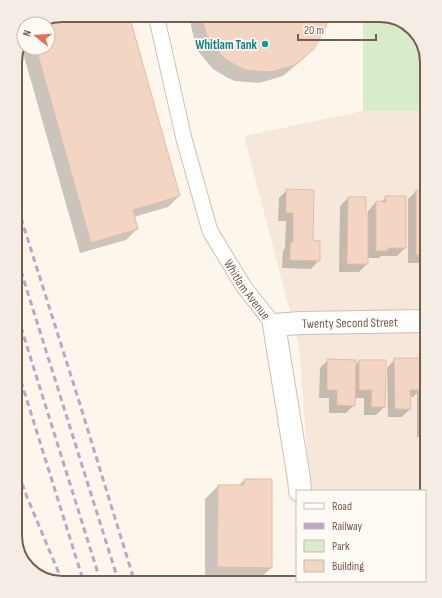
<svg xmlns="http://www.w3.org/2000/svg" width="442" height="598" viewBox="0 0 442 598" font-family="'Sofia Sans Condensed',sans-serif">
<rect width="100%" height="100%" fill="#fdf6ec"/>
<!-- residential -->
<path fill="#f5e8da" d="M363 111H427V536L425 544V491H310L299 346 244 136Z"/>
<!-- industrial -->
<path fill="#efe9e4" d="M15 521 30 569 21 560 15 536Z"/>
<!-- green -->
<path fill="#d8ecc9" d="M363 15H383L404 21 421 38 427 62V111H363Z"/>
<!-- shadow -->
<path fill="#0003" d="M62 15H128L179 196 168 207 134 217 137 229 126 240 80 253 21 46 24 41V48H48V24H38Z
M191 15H327L313 49 302 60 283 76 259 83 235 81 228 78 213 69 197 50 191 26Z
M287 190 312 241 319 260 311 269 282 268 283 251 285 248 286 221H278L279 198Z
M416 191H427V263H408V199Z
M386 197 405 248 397 256H381L379 258H367V264L359 272H339L340 206 348 198 365 215H368V211L376 202 380 203Z
M395 359 421 382 425 378H427V437H417V393L413 397H409L410 409 402 417H388L387 368Z
M328 360 355 365 359 361 384 407 376 415H364V398H354V405L346 413H329V398H319L320 368Z
M244 480 271 568 257 581 205 580V499L218 486H238Z
M344 581H388L380 583H344Z"/>
<!-- building -->
<path fill="#f3d5c3" stroke="#e6bba3" d="M62 15H129L180 196 133 210 138 229 91 243 36 48H48V24H38Z
M201 15H328L326 27 314 49 295 65 271 72 246 70 239 67 224 58 208 39Z
M286 189 314 190 313 240 320 241V261L290 260V242H293V213H286Z
M416 190H427V255H416Z
M385 196H406V248H388V251H376V201L386 202Z
M348 197H366V214H368V264H347Z
M394 358H422V390H410L411 409H395Z
M327 359 356 360 355 406 337 405V390H327Z
M359 360H386L385 407H371L372 390H359Z
M425 377H427V430H425Z
M244 479H272V568L217 567 218 485H244Z
M351 581H388L380 583H359L360 582H351Z"/>
<g fill="none" stroke-linecap="round" stroke-linejoin="round">
<!-- service casing -->
<g stroke="#d1beb0" stroke-width="17">
<g id="service">
<path id="s1" d="M156 15 184 139 210 231 244 287 274 325"/>
</g>
</g>
<!-- minor casing -->
<g stroke="#d1beb0" stroke-width="24">
<g id="minor">
<path id="s2" d="M300 491 299 479 274 325 301 323 427 321"/>
<path d="M307 581V583"/>
</g>
</g>
<!-- service -->
<use href="#service" stroke="#fff" stroke-width="15"/>
<!-- minor -->
<use href="#minor" stroke="#fff" stroke-width="22"/>
<!-- rail -->
<path stroke="#b9a8c9" stroke-width="3" stroke-dasharray="6 4" stroke-linecap="butt" d="M15 199 78 398 135 583
M15 252 119 583
M15 308 101 583
M15 362 84 583
M15 465 27 497 63 583"/>
</g>
<!-- markers -->
<circle fill="#0f9aa8" stroke="#fffaf3" stroke-width="1.5" cx="265" cy="44" r="4"/>
<g text-anchor="middle" stroke-width="3.5" stroke-linejoin="round" paint-order="stroke">
<!-- culture labels -->
<g font-size="13" font-weight="bold" fill="#0d838f" stroke="#fffaf3" text-anchor="end">
<text x="257" y="49">Whitlam Tank</text>
</g>
<!-- street labels -->
<g font-size="13" fill="#7a5c4d" stroke="#fffaf3">
<text dy="5" stroke="none"><textPath href="#s1" startOffset="292">Whitlam Avenue</textPath></text>
<text dy="5" stroke="none"><textPath href="#s2" startOffset="244">Twenty Second Street</textPath></text>
</g>
</g>
<!-- crop -->
<path d="M0 0H442V598H0ZM62 22H380A40 40 0 0 1 420 62V536A40 40 0 0 1 380 576H62A40 40 0 0 1 22 536V62A40 40 0 0 1 62 22Z" fill="#f4ede6" fill-rule="evenodd"/>
<path fill="none" stroke="#7a5c4d" stroke-width="2" d="M62 22H380A40 40 0 0 1 420 62V536A40 40 0 0 1 380 576H62A40 40 0 0 1 22 536V62A40 40 0 0 1 62 22Z"/>
<!-- legend -->
<rect x="296" y="490" width="130" height="92" fill="#fffaf3" stroke="#cabbb1"/>
<rect x="304" y="503" width="20" height="6" fill="#ffffff" stroke="#cabbb1"/>
<text x="332" y="510" font-size="12" fill="#7a5c4d">Road</text>
<rect x="304" y="523" width="20" height="6" fill="#b9a8c9" stroke="#cabbb1"/>
<text x="332" y="530" font-size="12" fill="#7a5c4d">Railway</text>
<rect x="304" y="540" width="20" height="12" fill="#d8ecc9" stroke="#cabbb1"/>
<text x="332" y="550" font-size="12" fill="#7a5c4d">Park</text>
<rect x="304" y="560" width="20" height="12" fill="#f3d5c3" stroke="#cabbb1"/>
<text x="332" y="570" font-size="12" fill="#7a5c4d">Building</text>
<!-- north arrow -->
<g transform="translate(36 36) rotate(287)"><circle r="19" fill="#fffaf3" stroke="#cabbb1"/>
<path d="M0-3L7 15L0 10L-7 15Z" fill="#e76f51"/>
<text y="-6" font-size="11" font-weight="bold" text-anchor="middle" fill="#7a5c4d">N</text>
</g>
<!-- scale -->
<path d="M298 34v6h78v-6" fill="none" stroke="#7a5c4d" stroke-width="2"/>
<text x="304" y="34" font-size="12" fill="#7a5c4d" stroke="#fffaf3" stroke-width="3" paint-order="stroke">20 m</text>
</svg>
